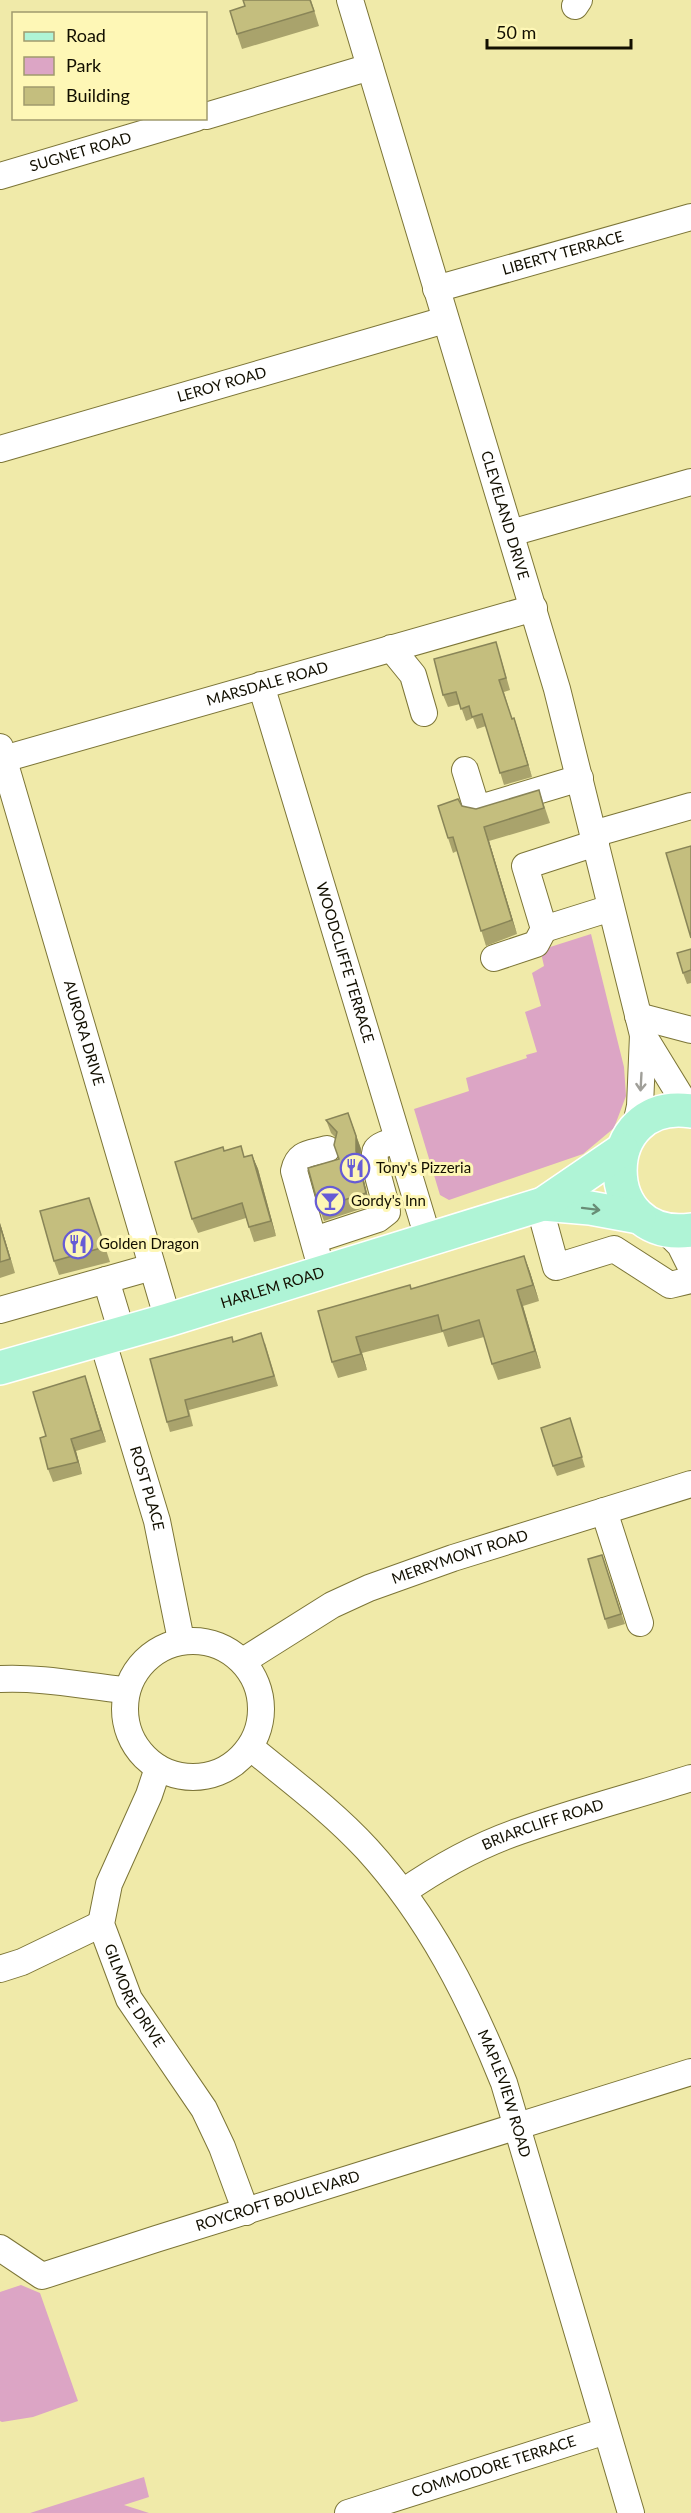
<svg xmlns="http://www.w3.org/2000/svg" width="691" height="2513" viewBox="0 0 691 2513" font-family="Lato,sans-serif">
<rect width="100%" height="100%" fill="#f0eaa9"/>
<!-- green -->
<path fill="#dca5c5" d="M591 934 624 1067 626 1096 614 1128 583 1154 449 1200 440 1195 414 1109 469 1091 466 1078 527 1058 526 1055 537 1052 525 1012 541 1006 532 973 544 966 541 953 547 948Z
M21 2285 40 2293 78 2401 33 2417 2 2422 0 2421V2292Z
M144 2477 149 2497 124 2505 149 2513H30Z"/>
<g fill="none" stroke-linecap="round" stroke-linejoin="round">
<!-- minor casing -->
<g stroke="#7c7537" stroke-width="28">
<g id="minor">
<path id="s1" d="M350 0 557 689 643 1035 689 1110"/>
<path d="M575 6 579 0"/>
<path d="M206 116 370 67"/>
<path id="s2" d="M0 176 196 118"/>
<path id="s3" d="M436 289 691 217"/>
<path id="s4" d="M0 449 445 320"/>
<path d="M511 533 691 482"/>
<path d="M391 648 413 675 424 713"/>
<path id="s5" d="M261 685 428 1238"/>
<path id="s6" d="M0 747 168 1320"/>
<path id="s7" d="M0 760 534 608"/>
<path d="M465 770 477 809 580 778"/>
<path d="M593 834 691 806"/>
<path d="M596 843 525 866 544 929 611 908"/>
<path d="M494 958 536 944 544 929"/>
<path d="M638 1016 691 1030"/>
<path d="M635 1129 640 1106 643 1035"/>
<path d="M539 1205 556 1267 614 1249 670 1285 691 1280"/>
<path d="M665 1230 680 1245 691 1267"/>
<path d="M314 1240 378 1219 387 1212C386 1199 370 1158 376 1150 380 1144 392 1142 398 1140"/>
<path d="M318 1257 294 1171C298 1152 310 1154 327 1149"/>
<path d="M106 1280 122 1333"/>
<path d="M0 1310 152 1267"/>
<path id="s8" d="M102 1339 157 1521 181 1640"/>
<path d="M604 1511 640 1623"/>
<circle cx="193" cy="1709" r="68"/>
<path id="s9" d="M243 1661 332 1605 369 1588 453 1558 691 1484"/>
<path d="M0 1679C43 1677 84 1686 126 1690"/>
<path id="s10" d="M250 1747C290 1780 332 1811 367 1849 429 1917 470 1998 504 2083L631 2513"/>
<path id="s11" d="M158 1768 149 1795 109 1884 101 1924 129 1999 204 2109 222 2147 246 2212"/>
<path id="s12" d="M403 1892C439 1867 479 1845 520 1831 576 1811 634 1796 691 1778"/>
<path d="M0 1969 22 1962 101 1924"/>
<path id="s13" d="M0 2248 42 2276 156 2239 691 2072"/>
<path id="s14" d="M348 2513 606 2431"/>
</g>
</g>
<!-- major casing -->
<g stroke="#fff" stroke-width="36">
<g id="major">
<path d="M691 1111C597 1097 596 1243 691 1230"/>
<path d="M543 1204 590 1208 639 1217"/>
<path id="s15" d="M0 1368 168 1320 543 1204 622 1150"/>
</g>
</g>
<!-- minor -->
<use href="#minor" stroke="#fff" stroke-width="26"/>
<!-- major -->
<use href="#major" stroke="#aff4d6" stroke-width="33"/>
</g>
<!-- wall -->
<path fill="#a9a36c" d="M243 0H311L319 26 242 49 237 34 245 6Z
M500 655 510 690 504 692 512 719 514 718 518 730 532 777 504 785 486 726 477 729 473 718 466 721 460 704 448 707 443 695Z
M539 790 550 823 489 841 517 934 486 946 457 851 453 853 448 838 462 806 476 809Z
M691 949V983L687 984 683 973Z
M348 1113 361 1149 360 1164 370 1206 324 1221 319 1208 339 1159 336 1138 331 1133 326 1120Z
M224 1151 245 1157 252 1155 258 1169 276 1236 254 1242 246 1218 198 1233 192 1219Z
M94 1213 110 1262 59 1275 54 1261Z
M0 1223 15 1273 0 1278Z
M524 1256 530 1272 539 1301 523 1306 541 1368 498 1380 492 1364 484 1337 448 1347 443 1332 362 1353 367 1370 338 1378 332 1362 318 1311 411 1289Z
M234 1342 265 1343 278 1386 189 1410 193 1426 170 1432 167 1422Z
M85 1376 106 1442 76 1451 82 1474 53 1482 48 1469 46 1436Z
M573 1428 585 1467 557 1476 553 1466Z
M602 1555 625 1624 608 1629 605 1619Z"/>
<!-- shaded-wall -->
<path fill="#898558" d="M514 718 518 730 532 777 528 765Z
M484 827 489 841 517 934 512 920Z
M348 1113 361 1149 360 1164 370 1206 366 1193 356 1151Z
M252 1155 258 1169 276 1236 271 1221Z
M0 1223 15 1273 0 1226Z
M524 1256 530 1272 539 1301 533 1285Z
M517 1290 523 1306 541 1368 535 1351Z
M356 1337 362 1353 367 1370 361 1354Z
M85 1376 89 1389 106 1442 101 1430Z
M71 1439 76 1451 82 1474 78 1462Z"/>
<!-- building -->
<path fill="#c4be7e" stroke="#898558" stroke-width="1.5" d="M243 0H310L314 11 237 34 230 11 245 6Z
M496 642 506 678 499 680 512 719 514 718 528 765 500 773 482 714 472 717 469 706 461 709 456 692 443 695 434 659Z
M539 790 544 808 484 827 512 920 481 931 453 837 448 838 438 806 458 799 462 806 476 809Z
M691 846V938L666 853Z
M691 949V970L683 973 677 953Z
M348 1113 356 1136V1151L366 1193 319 1208 308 1168 339 1159 334 1145 337 1132 326 1120Z
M241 1146 244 1157 252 1155 271 1221 249 1227 242 1203 192 1219 175 1162 223 1147 224 1151Z
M89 1198 105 1247 54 1261 40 1211Z
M0 1226 10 1259 0 1262Z
M524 1256 533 1285 517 1290 535 1351 492 1364 479 1320 442 1331 438 1315 356 1337 361 1354 332 1362 318 1311 410 1285 411 1289Z
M261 1333 274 1376 185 1400 189 1416 167 1422 150 1359 232 1337 233 1342Z
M85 1376 101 1430 71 1439 78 1462 48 1469 40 1438 46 1436 33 1392Z
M570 1418 582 1457 553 1466 541 1428Z
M602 1555 621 1614 605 1619 588 1559Z"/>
<!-- one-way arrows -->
<defs><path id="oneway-shaft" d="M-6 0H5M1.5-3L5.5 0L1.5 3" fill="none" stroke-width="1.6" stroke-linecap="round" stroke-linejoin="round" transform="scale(1.5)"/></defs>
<use stroke="#a09f99" href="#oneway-shaft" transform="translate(641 1082) rotate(93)"/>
<use stroke="#688d76" href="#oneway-shaft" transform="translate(591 1209) rotate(7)"/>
<!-- icons -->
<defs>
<g id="restaurant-ring" transform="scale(1.5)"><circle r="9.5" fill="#fef7b6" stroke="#675cd5" stroke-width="1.5"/><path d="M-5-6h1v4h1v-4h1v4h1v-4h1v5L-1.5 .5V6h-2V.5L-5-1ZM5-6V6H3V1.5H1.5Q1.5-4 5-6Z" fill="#675cd5"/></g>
<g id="bar-ring" transform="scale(1.5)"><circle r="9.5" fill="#fef7b6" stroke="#675cd5" stroke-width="1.5"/><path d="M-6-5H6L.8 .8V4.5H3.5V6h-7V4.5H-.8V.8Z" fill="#675cd5"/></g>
</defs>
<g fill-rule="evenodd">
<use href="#restaurant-ring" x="355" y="1168"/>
<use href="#bar-ring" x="330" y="1201"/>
<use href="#restaurant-ring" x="78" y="1244"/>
</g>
<g text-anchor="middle" stroke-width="6" stroke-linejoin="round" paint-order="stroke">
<!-- street labels -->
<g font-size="15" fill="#120f00" stroke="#fef7b6">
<text dy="5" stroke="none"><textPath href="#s2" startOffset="84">SUGNET ROAD</textPath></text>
<text dy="5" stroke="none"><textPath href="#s3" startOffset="132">LIBERTY TERRACE</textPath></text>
<text dy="5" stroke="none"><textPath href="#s4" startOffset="231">LEROY ROAD</textPath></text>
<text dy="5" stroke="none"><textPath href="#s1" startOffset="538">CLEVELAND DRIVE</textPath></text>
<text dy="5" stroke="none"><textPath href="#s7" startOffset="278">MARSDALE ROAD</textPath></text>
<text dy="5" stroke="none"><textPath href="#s5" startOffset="290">WOODCLIFFE TERRACE</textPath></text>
<text dy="5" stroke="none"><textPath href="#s6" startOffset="298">AURORA DRIVE</textPath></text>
<text dy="5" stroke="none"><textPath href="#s15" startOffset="284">HARLEM ROAD</textPath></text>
<text dy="5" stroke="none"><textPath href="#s8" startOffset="156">ROST PLACE</textPath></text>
<text dy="5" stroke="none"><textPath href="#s9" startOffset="242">MERRYMONT ROAD</textPath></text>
<text dy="5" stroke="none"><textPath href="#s12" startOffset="156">BRIARCLIFF ROAD</textPath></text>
<text dy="5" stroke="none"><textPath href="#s11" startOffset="246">GILMORE DRIVE</textPath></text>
<text dy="5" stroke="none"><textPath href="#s10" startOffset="438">MAPLEVIEW ROAD</textPath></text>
<text dy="5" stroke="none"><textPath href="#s13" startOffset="298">ROYCROFT BOULEVARD</textPath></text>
<text dy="5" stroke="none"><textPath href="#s14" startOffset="153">COMMODORE TERRACE</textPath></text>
</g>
<!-- poi labels -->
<g font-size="15" fill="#120f00" stroke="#fef7b6" text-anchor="start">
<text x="376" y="1173">Tony's Pizzeria</text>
<text x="351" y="1206">Gordy's Inn</text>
<text x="99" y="1249">Golden Dragon</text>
</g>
</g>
<!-- legend -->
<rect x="12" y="12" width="195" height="108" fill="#fef7b6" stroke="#a09a6d" stroke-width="1.5"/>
<rect x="24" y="32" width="30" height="9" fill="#aff4d6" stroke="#a09a6d" stroke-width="1.5"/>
<text x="66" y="42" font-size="18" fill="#120f00">Road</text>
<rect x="24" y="57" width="30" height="18" fill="#dca5c5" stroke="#a09a6d" stroke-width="1.5"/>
<text x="66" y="72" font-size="18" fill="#120f00">Park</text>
<rect x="24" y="87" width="30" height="18" fill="#c4be7e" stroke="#a09a6d" stroke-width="1.5"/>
<text x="66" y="102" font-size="18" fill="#120f00">Building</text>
<!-- scale -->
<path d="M487 39v9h144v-9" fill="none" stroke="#120f00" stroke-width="3"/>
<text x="496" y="39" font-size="18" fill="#120f00" stroke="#fef7b6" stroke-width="4.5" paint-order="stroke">50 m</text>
</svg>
